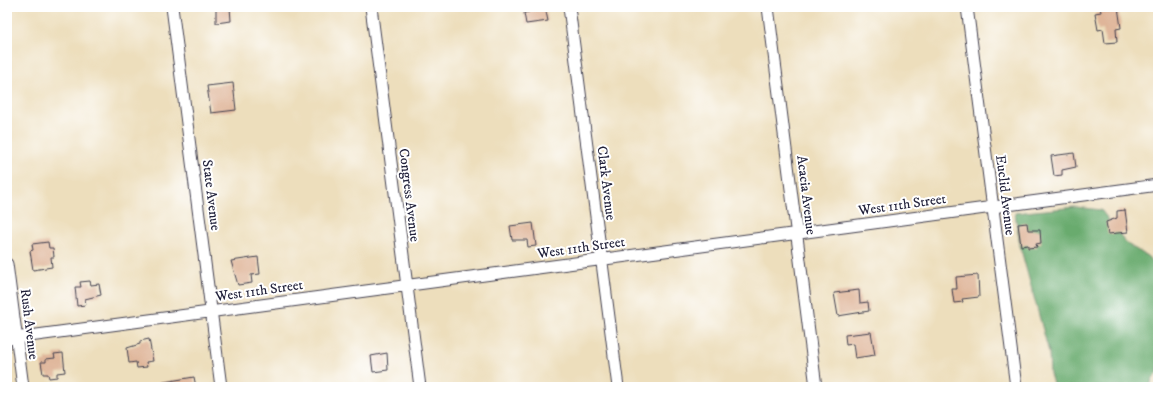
<svg xmlns="http://www.w3.org/2000/svg" width="1165" height="394" viewBox="0 0 1165 394" font-family="'IM FELL DW Pica',serif">
<rect width="100%" height="100%" fill="#fff"/>
<filter id="ink" filterUnits="userSpaceOnUse"><feTurbulence type="fractalNoise" baseFrequency=".025" numOctaves="2"/><feDisplacementMap in="SourceGraphic" scale="8" xChannelSelector="R" yChannelSelector="G"/><feConvolveMatrix kernelMatrix="1 2 1 2 8 2 1 2 1" color-interpolation-filters="sRGB"/></filter>
<filter id="wash" filterUnits="userSpaceOnUse"><feTurbulence type="fractalNoise" baseFrequency=".012" numOctaves="4" result="noise"/><feDisplacementMap in="SourceGraphic" scale="16" xChannelSelector="R" yChannelSelector="G"/><feGaussianBlur stdDeviation="0.9" result="paint"/><feColorMatrix in="noise" values="0 0 0 0 0 0 0 0 0 0 0 0 0 0 0 0 0 1.4 0 .05"/><feComposite in="paint" operator="in"/></filter>
<g filter="url(#wash)">
<rect width="100%" height="100%" fill="#eddebc"/>
<!-- forest -->
<path fill="#69ab6e" stroke="#466654" d="M1076 207 1101 210 1127 244 1147 256 1158 266V373L1152 379 1150 387H1054L1050 374 1049 352 1020 246 1015 213Z"/>
<g id="blocks">
<!-- building -->
<path fill="#dfb599" d="M216 7H230L231 21 216 23Z
M528 7H545L548 21 526 24 524 13 529 12Z
M1100 7H1118L1121 28 1116 29 1117 42 1105 43 1103 29 1098 30 1095 13 1101 12Z
M233 83 236 110 211 113 207 86Z
M1074 153 1076 167 1062 170V175L1054 176 1051 156Z
M1125 210 1128 232 1108 234 1106 222 1117 218V211Z
M533 223 536 246 528 247 527 240H512L510 226Z
M1027 223 1028 230H1040L1041 243 1036 244 1037 247 1028 248V245L1021 246 1018 224Z
M48 242 49 248H53L54 257H51L52 267 33 270 30 251 33 250 32 244Z
M258 257 260 274 251 275 252 283 238 285 231 261Z
M978 275 979 297 962 299 963 302 954 303 952 289H957L956 277Z
M90 281 91 285 99 284 101 295 85 299 86 305 77 306 75 287H81L80 282Z
M859 290 860 303 868 302 869 311 838 316 834 293Z
M871 332 875 355 855 358 853 344 846 345 845 335Z
M149 339 153 361 146 362 147 367 137 368 136 362 129 363 127 348 140 344V341Z
M63 353 65 372 57 373V377L49 378 48 374H43L41 362H46V359L55 358 54 354Z
M387 353 388 370 373 372 371 356Z
M194 377 196 387H159L158 383Z"/>
</g>
</g>
<g filter="url(#ink)">
<use href="#blocks" fill-opacity="0" stroke="#403e4e" stroke-width="1"/>
<g fill="none" stroke-linecap="round" stroke-linejoin="round">
<!-- minor casing -->
<g stroke="#403e4e" stroke-width="13">
<path id="minor" d="M172 7 221 387
M371 7 420 387
M569 7 618 387
M768 7 816 387
M967 7 1016 387
M7 264 23 387
M7 339 1158 185"/>
</g>
<!-- minor -->
<use href="#minor" stroke="#fff" stroke-width="11"/>
</g>
</g>
<g text-anchor="middle" stroke-width="4" stroke-linejoin="round" paint-order="stroke">
<!-- street labels -->
<g font-size="14" fill="#22223b" stroke="#fff">
<text transform="translate(607 183) rotate(83)" y="5">Clark Avenue</text>
<text transform="translate(212 195) rotate(83)" y="5">State Avenue</text>
<text transform="translate(410 195) rotate(83)" y="5">Congress Avenue</text>
<text transform="translate(807 195) rotate(83)" y="5">Acacia Avenue</text>
<text transform="translate(1006 195) rotate(83)" y="5">Euclid Avenue</text>
<text transform="translate(902 204) rotate(-8)" y="5">West 11th Street</text>
<text transform="translate(581 247) rotate(-8)" y="5">West 11th Street</text>
<text transform="translate(259 290) rotate(-8)" y="5">West 11th Street</text>
<text transform="translate(30 324) rotate(83)" y="5">Rush Avenue</text>
</g>
</g>
<!-- margin -->
<rect width="1165" height="394" fill="none" stroke="#fff" stroke-width="24"/>
</svg>
